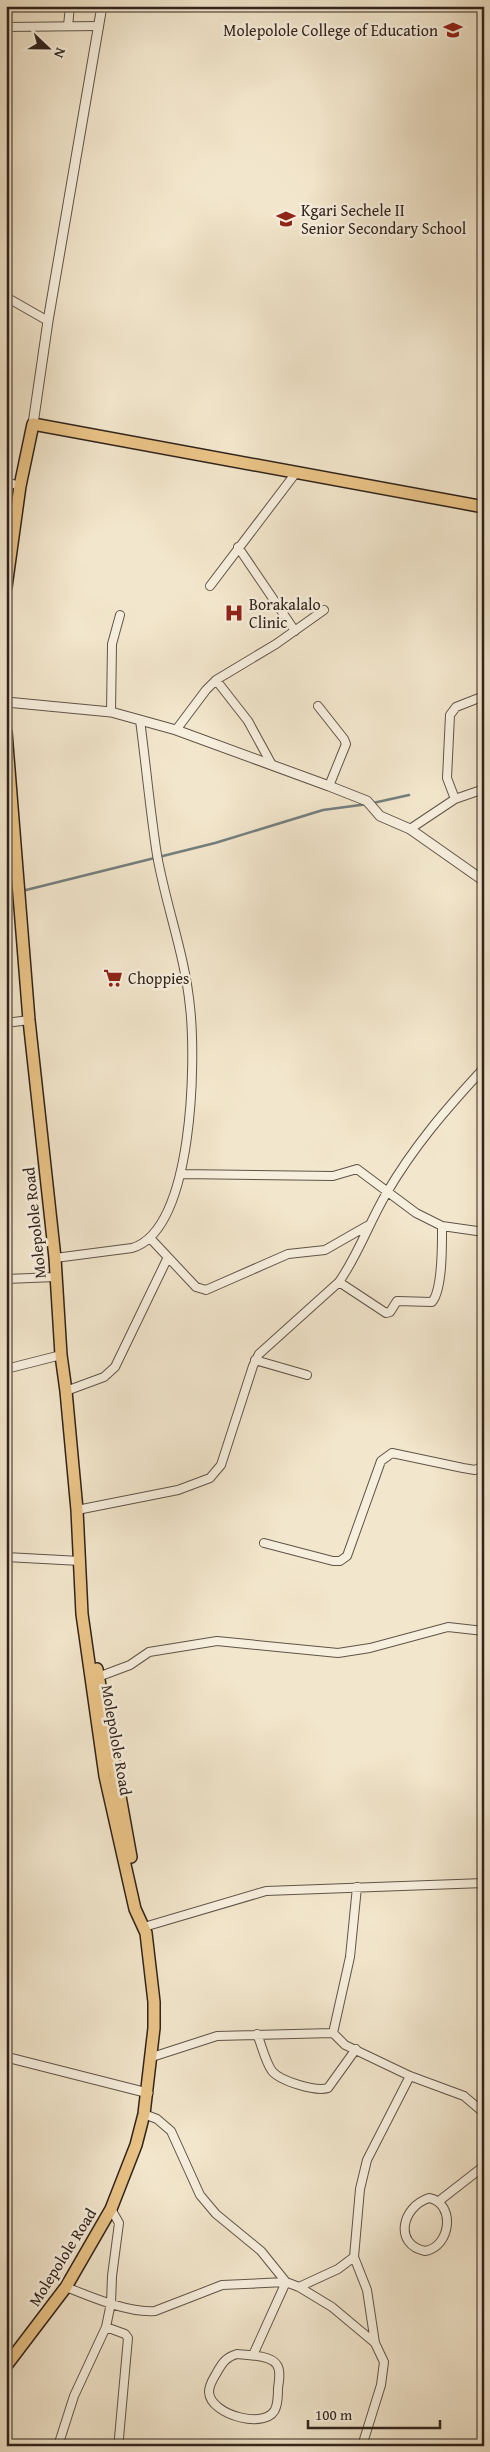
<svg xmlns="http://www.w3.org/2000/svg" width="490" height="2452" viewBox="0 0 490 2452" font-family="'Gentium Book Plus',serif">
<rect width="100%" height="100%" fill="#f2e6cc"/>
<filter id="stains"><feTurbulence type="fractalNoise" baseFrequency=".004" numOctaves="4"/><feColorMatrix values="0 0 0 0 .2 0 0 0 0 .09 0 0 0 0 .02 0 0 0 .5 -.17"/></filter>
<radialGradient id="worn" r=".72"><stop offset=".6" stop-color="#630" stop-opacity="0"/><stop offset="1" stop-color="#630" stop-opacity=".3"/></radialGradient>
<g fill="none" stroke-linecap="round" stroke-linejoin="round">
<!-- stream -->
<path stroke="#737f7f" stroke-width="2.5" d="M373 803 409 795
M22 891 215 843 323 810 368 804
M6 901 15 894"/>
<!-- minor casing -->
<g stroke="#605448" stroke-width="10">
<path id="minor" d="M68 26 70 6
M6 27 99 26
M6 297 48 321
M6 482 20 486
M238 547 295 631
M210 586 295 474
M216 680 248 721 272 765
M318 706 344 739 346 744 329 786
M111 712 112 644 120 615
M176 730 206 690 216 680 276 644 324 610
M455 799 447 778 450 715 456 707 484 696
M410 829 455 799 484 789
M6 873 17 876
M6 1023 29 1020
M180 1174 333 1176 357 1169 416 1213 442 1226 484 1232
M150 1238 196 1287 206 1290 288 1254 325 1250 367 1226
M55 1258 132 1248C194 1230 196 1060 190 1007 185 955 166 906 157 855 150 810 146 765 140 720
M6 1279 56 1277
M339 1282 386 1313 390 1312 397 1301 432 1302C443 1289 442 1243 442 1226
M255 1360 307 1375
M6 1369 61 1355
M66 1391 104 1377 115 1367 168 1257
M77 1510 178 1490 210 1478 221 1465 253 1366 259 1354 339 1282C358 1255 369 1223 386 1194 414 1146 446 1109 484 1068
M264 1543 333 1561H340L347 1556 381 1461 392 1453 463 1468 475 1470 484 1466
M6 1557 80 1561
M98 1677 130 1665 149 1652 217 1641 338 1653 370 1648 448 1627 484 1631
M144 1927 266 1891 484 1883
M333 2033 350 1957 357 1887
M257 2034C262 2046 265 2061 272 2071 280 2081 316 2092 328 2088L356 2049
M152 2057 217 2036 333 2033 345 2045 410 2076 464 2096 484 2113
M144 2114 157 2119 171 2131 200 2195 216 2214 261 2251 286 2282 299 2287 332 2307 375 2343
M429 2198C456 2203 451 2247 425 2251 394 2245 401 2207 429 2198Z
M439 2201 484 2166
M66 2287C91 2297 128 2313 155 2311L222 2285 286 2282 253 2355
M299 2287 338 2269 354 2257
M106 2327 125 2334 128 2338 119 2438
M237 2354C248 2355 271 2355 277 2365 281 2371 279 2381 278 2388 278 2394 278 2401 276 2407 270 2431 210 2416 209 2392 209 2385 213 2379 216 2374 222 2363 226 2357 237 2354Z
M58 2446 74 2396 106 2327 111 2303 112 2276 119 2223 111 2209
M362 2446 381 2385 384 2362 375 2343 367 2290 354 2257 360 2189 367 2160 410 2076"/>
</g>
<!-- tertiary casing -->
<g stroke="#605448" stroke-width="11">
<path id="tertiary" d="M33 424 48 321 102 6
M6 702 111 712 140 720 176 730 329 786 367 801 380 816 410 829 484 881
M6 2057 148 2093"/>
</g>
<!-- primary casing -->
<g stroke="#30231c" stroke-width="14">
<path id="primary" d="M6 587 20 486 33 424 484 507
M6 732 29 1020 55 1258 61 1355 66 1391 77 1510 82 1614 105 1776 135 1909 146 1933 154 2002V2028L144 2114 136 2145 111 2209 66 2287 6 2366
M97 1669 131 1857"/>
</g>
<!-- minor -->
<use href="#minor" stroke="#f7efde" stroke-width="8"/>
<!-- tertiary -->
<use href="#tertiary" stroke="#f7efde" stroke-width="9"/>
<!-- primary -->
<use href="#primary" stroke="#e9c386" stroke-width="11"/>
</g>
<!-- icons -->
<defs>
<g id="university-bare" transform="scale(1.5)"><path d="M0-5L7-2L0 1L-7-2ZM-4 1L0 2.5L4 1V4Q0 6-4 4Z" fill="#8f2418" stroke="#f7efde" stroke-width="2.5" paint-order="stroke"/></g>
<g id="school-bare" transform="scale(1.5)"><path d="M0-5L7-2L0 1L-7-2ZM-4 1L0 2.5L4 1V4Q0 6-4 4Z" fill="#8f2418" stroke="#f7efde" stroke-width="2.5" paint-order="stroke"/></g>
<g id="hospital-bare" transform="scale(1.5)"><path d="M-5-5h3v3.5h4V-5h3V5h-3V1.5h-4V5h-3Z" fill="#8f2418" stroke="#f7efde" stroke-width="2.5" paint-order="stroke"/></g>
<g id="supermarket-bare" transform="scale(1.5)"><path d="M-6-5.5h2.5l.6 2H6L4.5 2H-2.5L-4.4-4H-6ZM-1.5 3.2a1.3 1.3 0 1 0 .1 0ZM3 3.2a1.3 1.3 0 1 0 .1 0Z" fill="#8f2418" stroke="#f7efde" stroke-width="2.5" paint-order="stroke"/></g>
</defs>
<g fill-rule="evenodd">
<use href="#university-bare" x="453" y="30"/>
<use href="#school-bare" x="286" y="219"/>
<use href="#hospital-bare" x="234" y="613"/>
<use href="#supermarket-bare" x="113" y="978"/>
</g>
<g text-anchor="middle" stroke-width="5" stroke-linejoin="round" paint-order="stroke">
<!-- poi labels -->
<g font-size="16" fill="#30231c" stroke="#f7efde" text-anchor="start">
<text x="438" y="36" text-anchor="end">Molepolole College of Education</text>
<text x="301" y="216">Kgari Sechele II<tspan x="301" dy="18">Senior Secondary School</tspan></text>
<text x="249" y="610">Borakalalo<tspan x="249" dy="18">Clinic</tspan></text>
<text x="128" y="984">Choppies</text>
</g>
<!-- street labels -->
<g font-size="16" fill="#30231c" stroke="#f7efde">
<text transform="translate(34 1223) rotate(-96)" y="6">Molepolole Road</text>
<text transform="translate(117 1740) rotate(80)" y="6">Molepolole Road</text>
<text transform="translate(62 2257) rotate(-58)" y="6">Molepolole Road</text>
</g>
</g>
<!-- margin -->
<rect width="490" height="2452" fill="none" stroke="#f2e6cc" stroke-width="25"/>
<rect x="8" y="8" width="475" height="2437" fill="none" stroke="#30231c" stroke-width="2.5"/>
<rect x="12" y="12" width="465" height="2427" fill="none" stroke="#30231c"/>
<!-- north arrow -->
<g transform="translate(48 48) rotate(112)" stroke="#f7efde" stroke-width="4" paint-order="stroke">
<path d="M0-4L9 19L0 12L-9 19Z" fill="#30231c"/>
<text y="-8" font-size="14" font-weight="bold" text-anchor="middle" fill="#30231c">N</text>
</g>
<!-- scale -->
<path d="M308 2420v8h132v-8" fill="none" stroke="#30231c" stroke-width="2.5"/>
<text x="315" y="2420" font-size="15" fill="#30231c" stroke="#f7efde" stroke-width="4" paint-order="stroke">100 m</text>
<rect width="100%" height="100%" filter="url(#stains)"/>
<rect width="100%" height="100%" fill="url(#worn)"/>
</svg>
